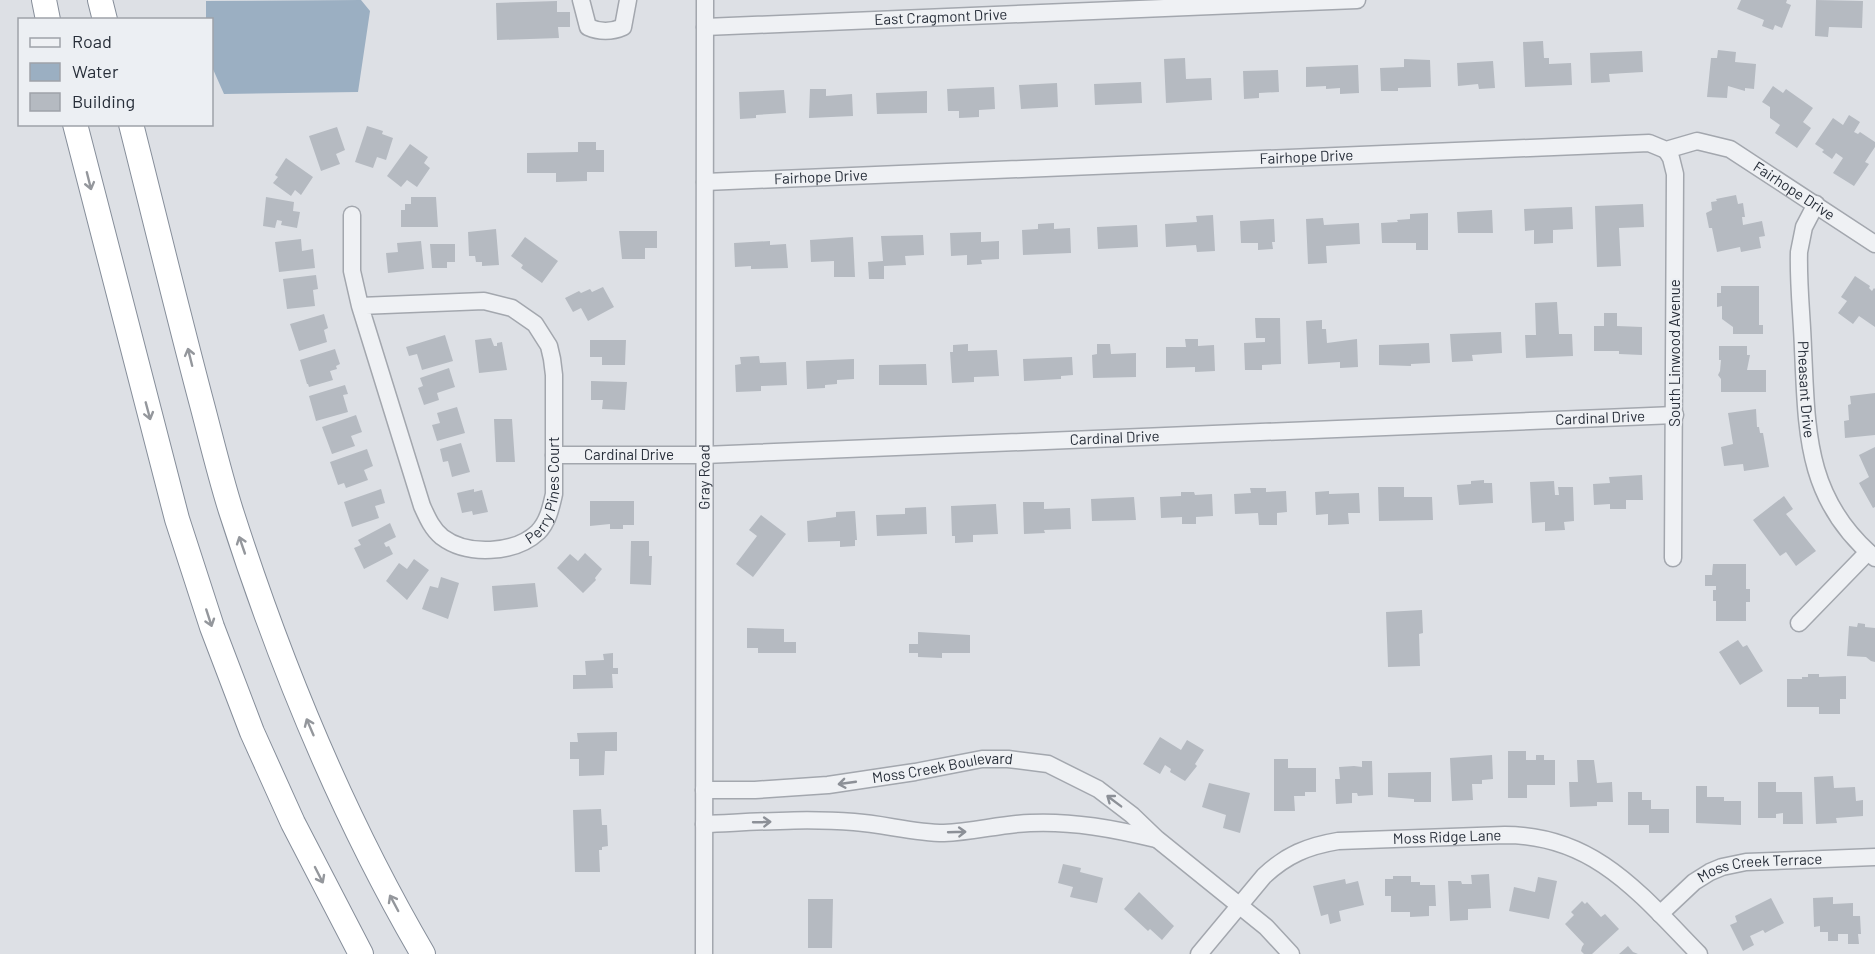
<svg xmlns="http://www.w3.org/2000/svg" width="1875" height="954" viewBox="0 0 1875 954" font-family="Barlow,sans-serif">
<rect width="100%" height="100%" fill="#dde0e5"/>
<!-- water -->
<path fill="#9bafc2" d="M361 0 370 11 358 92 224 94 212 67V20L206 19V1Z"/>
<!-- building -->
<path fill="#b5bac1" d="M1741 0H1787L1786 3 1791 5 1782 28 1775 25 1773 30 1762 26 1764 20 1737 9Z
M1816 0 1863 1 1862 28 1829 27 1828 37 1815 36Z
M557 1V12H570V27H558L559 38 497 40 496 3Z
M1543 41 1544 58H1549V64L1571 63 1572 85 1525 87 1523 42Z
M1718 50 1736 52 1735 62 1756 64 1754 89 1745 88V91L1728 86 1727 98 1707 97 1711 58H1717Z
M1642 51 1643 72 1609 74 1610 82 1591 83 1590 53Z
M1185 58 1186 79 1211 78 1212 100 1166 103 1164 59Z
M1404 59 1430 60 1431 87 1398 88V91H1381L1380 68 1404 67Z
M1493 61 1495 88 1479 89 1478 84 1458 86 1457 63Z
M1358 65 1359 93 1340 94V88L1326 89V86L1306 87V67Z
M1278 70 1279 92 1259 93V98L1244 99 1243 71Z
M1141 82 1142 103 1095 105 1094 84Z
M1057 83 1058 107 1021 109 1019 85Z
M1773 86 1783 93 1786 89 1813 108 1803 122 1811 128 1797 148 1775 133 1780 125 1770 118V107L1762 102Z
M994 87 995 109 979 110V117L959 118V111H948L947 89Z
M810 89H826V96L852 94 853 116 809 118Z
M784 90 786 113 756 115V118L740 119 739 92Z
M927 91V113L877 114 876 93Z
M1849 115 1860 122 1854 132 1858 134 1860 132 1875 142V147L1865 162 1869 164 1854 186 1833 173 1843 158 1836 153 1832 159 1822 152 1824 150 1815 144 1833 118 1843 125Z
M367 126 383 131 382 134 393 138 386 160 377 157 373 168 355 162Z
M337 127 345 150 336 154 340 164 321 171 309 136Z
M578 142H596V150H604V172H587V181L556 182V173H527V153L578 152Z
M410 144 428 157 424 163 430 168 417 187 407 180 401 187 387 176Z
M286 158 313 177 301 195 295 190 291 196 273 183 278 177 275 175Z
M1736 195 1738 204 1743 203 1745 217H1742L1743 225 1762 221 1765 236 1759 237 1761 248 1741 252 1740 247 1717 252 1712 228H1709L1706 213 1712 210 1711 202 1717 201 1716 199Z
M266 197 294 202 293 211 300 212 297 228 281 225 282 221 277 220 275 228 263 226Z
M411 197H436L438 227H401V210H405V204H411Z
M1643 204 1644 227 1619 228 1621 266 1597 267 1595 206Z
M1572 207 1573 229 1553 230V243L1534 244V230L1525 231 1524 209Z
M1492 210 1493 233H1458L1457 212Z
M1428 213V250H1416V243H1382L1381 223 1398 222 1397 220 1410 219V214Z
M1213 215 1215 251 1197 252 1196 245 1166 247 1165 224 1197 222 1196 216Z
M1323 218 1324 225 1359 223 1360 244 1326 246 1327 263 1308 264 1306 219Z
M1274 219 1275 242H1272L1273 249 1258 250V243H1241L1240 221Z
M1054 223V229L1070 228 1071 253 1023 255 1022 230 1038 229V224Z
M1137 225 1138 247 1098 249 1097 227Z
M496 229 499 265 482 266V262H476L475 256H469L468 232Z
M619 231H657V248H645V259H622Z
M981 232V242L999 241V259L981 260 982 264 967 265V255L951 256 950 233Z
M923 235 924 255 905 256 906 265 884 266V279H869L868 262 883 261 881 236Z
M525 237 558 261 542 283 521 268 523 265 511 256Z
M853 237 855 277H834V261L811 262 810 240Z
M301 239 302 251 313 249 315 268 279 272 275 242Z
M421 241 424 269 388 273 386 253 398 252 397 243Z
M770 241V245L786 244 788 268 751 269V266L735 267 734 243Z
M430 244H455V262H447V268H432Z
M316 275 318 289 313 290 315 306 287 309 283 279Z
M1855 276 1870 286 1869 288 1872 291 1874 288 1875 289V327L1859 316 1853 324 1838 313 1847 301 1841 297Z
M1721 286H1759V325H1763V334H1733V327L1722 319V306L1717 307V293H1721Z
M603 287 614 307 588 321 581 308 573 312 565 298 579 291 581 293 590 289 592 292Z
M1557 302 1559 334H1572L1573 356 1526 358 1525 335H1536L1535 303Z
M1604 313H1617V326L1642 327V355L1619 354V351H1594V326H1604Z
M324 314 328 328 324 330 327 342 299 351 290 324Z
M1255 318H1280L1281 364 1262 365V370H1245L1244 343 1265 342V338H1256Z
M1322 320V329H1326L1327 343 1357 339 1358 367 1340 368V362L1308 364 1306 321Z
M1501 332 1502 353 1472 355 1473 361 1452 362 1450 334Z
M445 335 453 361 422 370 417 354 409 356 406 347Z
M491 338 494 346H497V343L502 342 507 370 479 373 475 340Z
M1185 339H1198V346L1214 345 1215 371 1195 372V367L1166 368V347H1186Z
M590 340H626L625 365H602V357H590Z
M1429 343 1430 363 1411 364V366L1379 365V345Z
M968 344V351L997 350 999 376 974 377V382L952 383 950 352H953V345Z
M1097 344H1110L1111 354 1136 353V377L1093 378 1092 355 1097 354Z
M1719 346H1747V355H1750L1747 370H1766V392H1721V379L1718 375 1720 371 1721 360H1719Z
M335 349 340 364 336 366 337 369 330 371 333 380 309 387 308 384H307L300 360Z
M759 356 760 363 786 362 787 385 761 386V391L736 392 735 365 741 364 740 357Z
M1072 357 1073 375 1061 376V379L1024 381 1023 359Z
M854 359V379L837 380V384L825 385V388L807 389 806 361Z
M926 364 927 385H879V365Z
M449 368 455 387 437 393 439 400 424 405 418 388 423 386 420 378Z
M591 381 627 382 625 410 602 409 603 400H591Z
M345 385 348 394 343 395 348 412 316 421 309 396Z
M1875 393V435L1845 438 1844 421 1849 420 1848 405 1851 404 1850 396Z
M457 407 465 433 437 441 432 425 440 423 437 413Z
M1756 409 1757 427H1759L1760 433H1763L1769 467 1744 471 1743 464 1724 466 1721 447 1733 444 1728 413Z
M356 415 362 432 351 436 355 446 332 454 322 427Z
M494 419H512L515 462H496Z
M461 443 470 472 452 477 448 461 443 462 440 449Z
M1875 447V507L1873 508 1859 483 1869 477 1859 455Z
M367 449 373 466 364 470 368 480 346 488 344 483 338 485 330 462Z
M1642 475 1643 500H1626V509H1610V504L1594 505 1593 484 1610 483 1609 477Z
M1484 480V483H1492L1493 503 1459 505 1457 485 1471 484V481Z
M1554 481 1555 495H1559L1558 487H1573L1574 521 1564 522 1565 530 1545 531V522L1532 523 1530 482Z
M1378 487H1404V497H1432L1433 520 1379 521Z
M1250 488H1266V492L1286 491 1287 512 1277 513V525H1259L1258 513 1235 514 1234 494 1251 493Z
M381 489 385 503 375 506 379 518 352 527 344 502Z
M474 489V492L482 490 488 512 473 515 472 511 462 513 457 493Z
M1329 491V494L1359 493 1360 513H1348L1349 524 1328 525V514L1316 515 1315 492Z
M1181 492H1194L1195 495 1212 494 1213 516 1196 517V524H1182V517L1161 518 1160 497 1181 496Z
M1784 496 1793 509 1786 514 1816 551 1796 566 1786 552 1780 556 1753 520Z
M1134 497 1136 520 1092 521 1091 499Z
M590 501H634V525H623V529H610V524L590 526Z
M1023 502H1044V509L1070 508 1071 529 1044 530 1045 533 1024 534Z
M996 504 998 534 973 535V542L955 543V536H952L951 506Z
M926 507 927 534 877 536 876 515 905 514V508Z
M855 511 857 540H855V546L840 547V541L808 542 807 521 836 517V512Z
M761 515 786 534 753 577 736 564 757 536 749 530Z
M390 523 396 537 384 543 386 547 389 546 393 554 364 569 354 548 361 545 358 540Z
M631 541H649V556H652L651 585 630 584Z
M585 553 602 569 595 578 596 580 583 593 557 568 570 554 578 561Z
M414 559 429 570 407 600 386 581 399 563 407 569Z
M1713 564H1746V589H1750V602H1746V621H1716V601H1713V590H1716V586H1705V575H1712Z
M441 577 459 583 448 619 422 609 430 586 438 588Z
M535 583 538 607 494 611 492 586Z
M1422 610 1423 633 1419 634 1420 666 1388 667 1386 612Z
M1858 623 1865 624V627L1875 628V662L1871 661 1866 657 1847 656 1849 626 1857 627Z
M747 628 784 629V642H796V653H758V648H747Z
M918 632 970 635V653H942V658L918 657V653H909V644H918Z
M1738 640 1743 647 1747 645 1763 671 1740 685 1719 652Z
M613 653V668H618V674H612L613 688 573 689V675H586L585 661 604 660 603 654Z
M1808 674H1819V677L1846 676V699H1840V714H1819V707H1787V679H1802V677H1808Z
M617 732V751H605L604 775 579 776V759H570V742H578L577 733Z
M1160 737 1181 750 1187 740 1204 750 1195 764 1197 766 1185 781 1170 772 1171 769 1165 765 1160 774 1143 764Z
M1508 751H1526V760H1536V755H1544V760H1555V785H1527V798H1508Z
M1492 755 1493 779 1482 780V784H1472L1473 800 1452 801 1450 758Z
M1274 759H1288V768H1316V792H1305V796H1294L1295 811H1274Z
M1577 760H1594L1597 783 1612 782 1613 802H1597V806L1570 807 1569 782H1578Z
M1362 761H1372L1373 795 1358 796 1357 793H1352V803L1336 804 1335 779H1340L1339 767 1354 766 1362 767Z
M1431 772V802H1414V799L1388 797V773Z
M1833 776 1834 788 1855 787 1856 801 1863 800V816L1836 818 1837 823 1816 824 1814 777Z
M1758 782H1776V792H1802L1803 824H1783V813L1776 814V818H1758Z
M1209 783 1250 793 1240 833 1223 828 1226 815 1202 807Z
M1696 786H1707V797H1724V801H1741V825L1696 823Z
M1628 792H1642V800H1651V809H1669V833H1649V825H1628Z
M601 809 602 825H607L608 846 602 847V850H599L600 872H575L573 810Z
M1063 864 1081 868 1080 872 1103 878 1097 903 1070 897 1073 887 1058 883Z
M1489 874 1491 908 1468 909V920L1450 921 1448 881H1461L1462 884H1472L1471 875Z
M1393 876H1411V882H1420V885H1435L1436 906H1429V916L1410 917V912H1391V896H1385V879H1393Z
M1538 877 1557 881 1549 919 1509 911 1514 887 1535 892Z
M1345 879 1346 884 1358 881 1364 905 1339 911 1341 921 1330 924 1328 914 1321 916 1313 886Z
M1139 892 1174 926 1162 940 1150 929 1148 931 1124 909Z
M1833 897V904L1853 903V916H1860L1861 934H1858L1859 944H1848V934H1838V941H1828V932H1820V926L1814 927 1813 898Z
M1771 898 1784 923 1765 933 1763 930 1750 936 1754 945 1743 951 1730 925 1737 922 1735 916Z
M808 899H833L832 948H808Z
M1582 901 1585 904 1587 902 1601 917 1605 914 1619 929 1592 954H1584L1581 951 1582 947 1584 944 1565 924 1574 915 1571 912Z
M1628 946 1633 952 1638 954H1619Z"/>
<g fill="none" stroke-linecap="round" stroke-linejoin="round">
<!-- minor casing -->
<g stroke="#a3a7ae" stroke-width="19">
<g id="minor">
<path d="M581 0 588 27C599 32 612 32 623 27L628 0"/>
<path id="s1" d="M705 27 1357 0"/>
<path d="M1666 150 1671 158 1675 174 1673 558"/>
<path id="s2" d="M705 182 1649 143 1666 150 1697 141 1730 149 1875 244"/>
<path id="s3" d="M1816 204 1804 227 1799 252C1798 284 1802 317 1803 349 1807 431 1805 499 1875 558"/>
<path id="s4" d="M352 215V271L360 306 422 506C427 517 432 529 442 537 467 556 515 554 538 532 548 522 551 507 554 494V375L552 359 549 346 535 324 512 308 484 301 360 306"/>
<path id="s5" d="M554 455H704L1675 415"/>
<path d="M1799 623 1868 552"/>
<path id="s6" d="M704 790H755L828 785 915 772 982 759H1008L1048 764 1098 789 1132 815 1157 839 1266 927 1291 954"/>
<path d="M704 824C754 822 804 818 854 822 884 824 914 833 944 833 974 832 1001 824 1030 823 1073 821 1115 829 1156 839"/>
<path id="s7" d="M1660 914 1694 882 1710 872 1722 867 1746 862 1875 857"/>
<path id="s8" d="M704 954 705 0"/>
<path id="s9" d="M1199 954 1264 876C1286 855 1308 846 1338 841L1505 835C1595 835 1641 895 1699 954"/>
</g>
</g>
<!-- highway casing -->
<g stroke="#868e9a" stroke-width="26">
<path id="highway" d="M44 0 48 20
M100 0 105 20
M75 124 177 519 212 627 252 732 293 823 361 954
M131 124C154 215 176 306 200 397 210 434 219 473 231 511 280 664 341 814 423 954"/>
</g>
<!-- minor -->
<use href="#minor" stroke="#eff1f4" stroke-width="16"/>
<!-- highway -->
<use href="#highway" stroke="#fff" stroke-width="24"/>
</g>
<!-- one-way arrows -->
<defs><path id="oneway-shaft" d="M-6 0H5M1.5-3L5.5 0L1.5 3" fill="none" stroke-width="1.6" stroke-linecap="round" stroke-linejoin="round" transform="scale(1.5)"/></defs>
<g stroke="#94979c">
<use href="#oneway-shaft" transform="translate(89 181) rotate(76)"/>
<use href="#oneway-shaft" transform="translate(190 357) rotate(-104)"/>
<use href="#oneway-shaft" transform="translate(148 411) rotate(75)"/>
<use href="#oneway-shaft" transform="translate(242 545) rotate(-109)"/>
<use href="#oneway-shaft" transform="translate(209 618) rotate(72)"/>
<use href="#oneway-shaft" transform="translate(310 727) rotate(-113)"/>
<use href="#oneway-shaft" transform="translate(319 875) rotate(63)"/>
<use href="#oneway-shaft" transform="translate(394 903) rotate(-118)"/>
</g>
<g stroke="#8c9097">
<use href="#oneway-shaft" transform="translate(847 783) rotate(172)"/>
<use href="#oneway-shaft" transform="translate(1114 801) rotate(-143)"/>
<use href="#oneway-shaft" transform="translate(762 822) rotate(-2)"/>
<use href="#oneway-shaft" transform="translate(957 832) rotate(-2)"/>
</g>
<g text-anchor="middle" stroke-width="4.5" stroke-linejoin="round" paint-order="stroke">
<!-- street labels -->
<g font-size="15" fill="#282f3a" stroke="#eceff3">
<text dy="5" stroke="none"><textPath href="#s1" startOffset="236">East Cragmont Drive</textPath></text>
<text dy="5" stroke="none"><textPath href="#s2" startOffset="602">Fairhope Drive</textPath></text>
<text dy="5" stroke="none"><textPath href="#s2" startOffset="116">Fairhope Drive</textPath></text>
<text dy="5" stroke="none"><textPath href="#s2" startOffset="1106">Fairhope Drive</textPath></text>
<text transform="translate(1675 353) rotate(-90)" y="5">South Linwood Avenue</text>
<text dy="5" stroke="none"><textPath href="#s3" startOffset="189">Pheasant Drive</textPath></text>
<text dy="5" stroke="none"><textPath href="#s5" startOffset="1047">Cardinal Drive</textPath></text>
<text dy="5" stroke="none"><textPath href="#s5" startOffset="561">Cardinal Drive</textPath></text>
<text dy="5" stroke="none"><textPath href="#s5" startOffset="75">Cardinal Drive</textPath></text>
<text dy="5" stroke="none"><textPath href="#s8" startOffset="477">Gray Road</textPath></text>
<text dy="5" stroke="none"><textPath href="#s4" startOffset="484">Perry Pines Court</textPath></text>
<text dy="5" stroke="none"><textPath href="#s6" startOffset="240">Moss Creek Boulevard</textPath></text>
<text dy="5" stroke="none"><textPath href="#s9" startOffset="294">Moss Ridge Lane</textPath></text>
<text dy="5" stroke="none"><textPath href="#s7" startOffset="116">Moss Creek Terrace</textPath></text>
</g>
</g>
<!-- legend -->
<rect x="18" y="18" width="195" height="108" fill="#eceff3" stroke="#9ea2a9" stroke-width="1.5"/>
<rect x="30" y="38" width="30" height="9" fill="#eff1f4" stroke="#9ea2a9" stroke-width="1.5"/>
<text x="72" y="48" font-size="18" fill="#282f3a">Road</text>
<rect x="30" y="63" width="30" height="18" fill="#9bafc2" stroke="#9ea2a9" stroke-width="1.5"/>
<text x="72" y="78" font-size="18" fill="#282f3a">Water</text>
<rect x="30" y="93" width="30" height="18" fill="#b5bac1" stroke="#9ea2a9" stroke-width="1.5"/>
<text x="72" y="108" font-size="18" fill="#282f3a">Building</text>
</svg>
